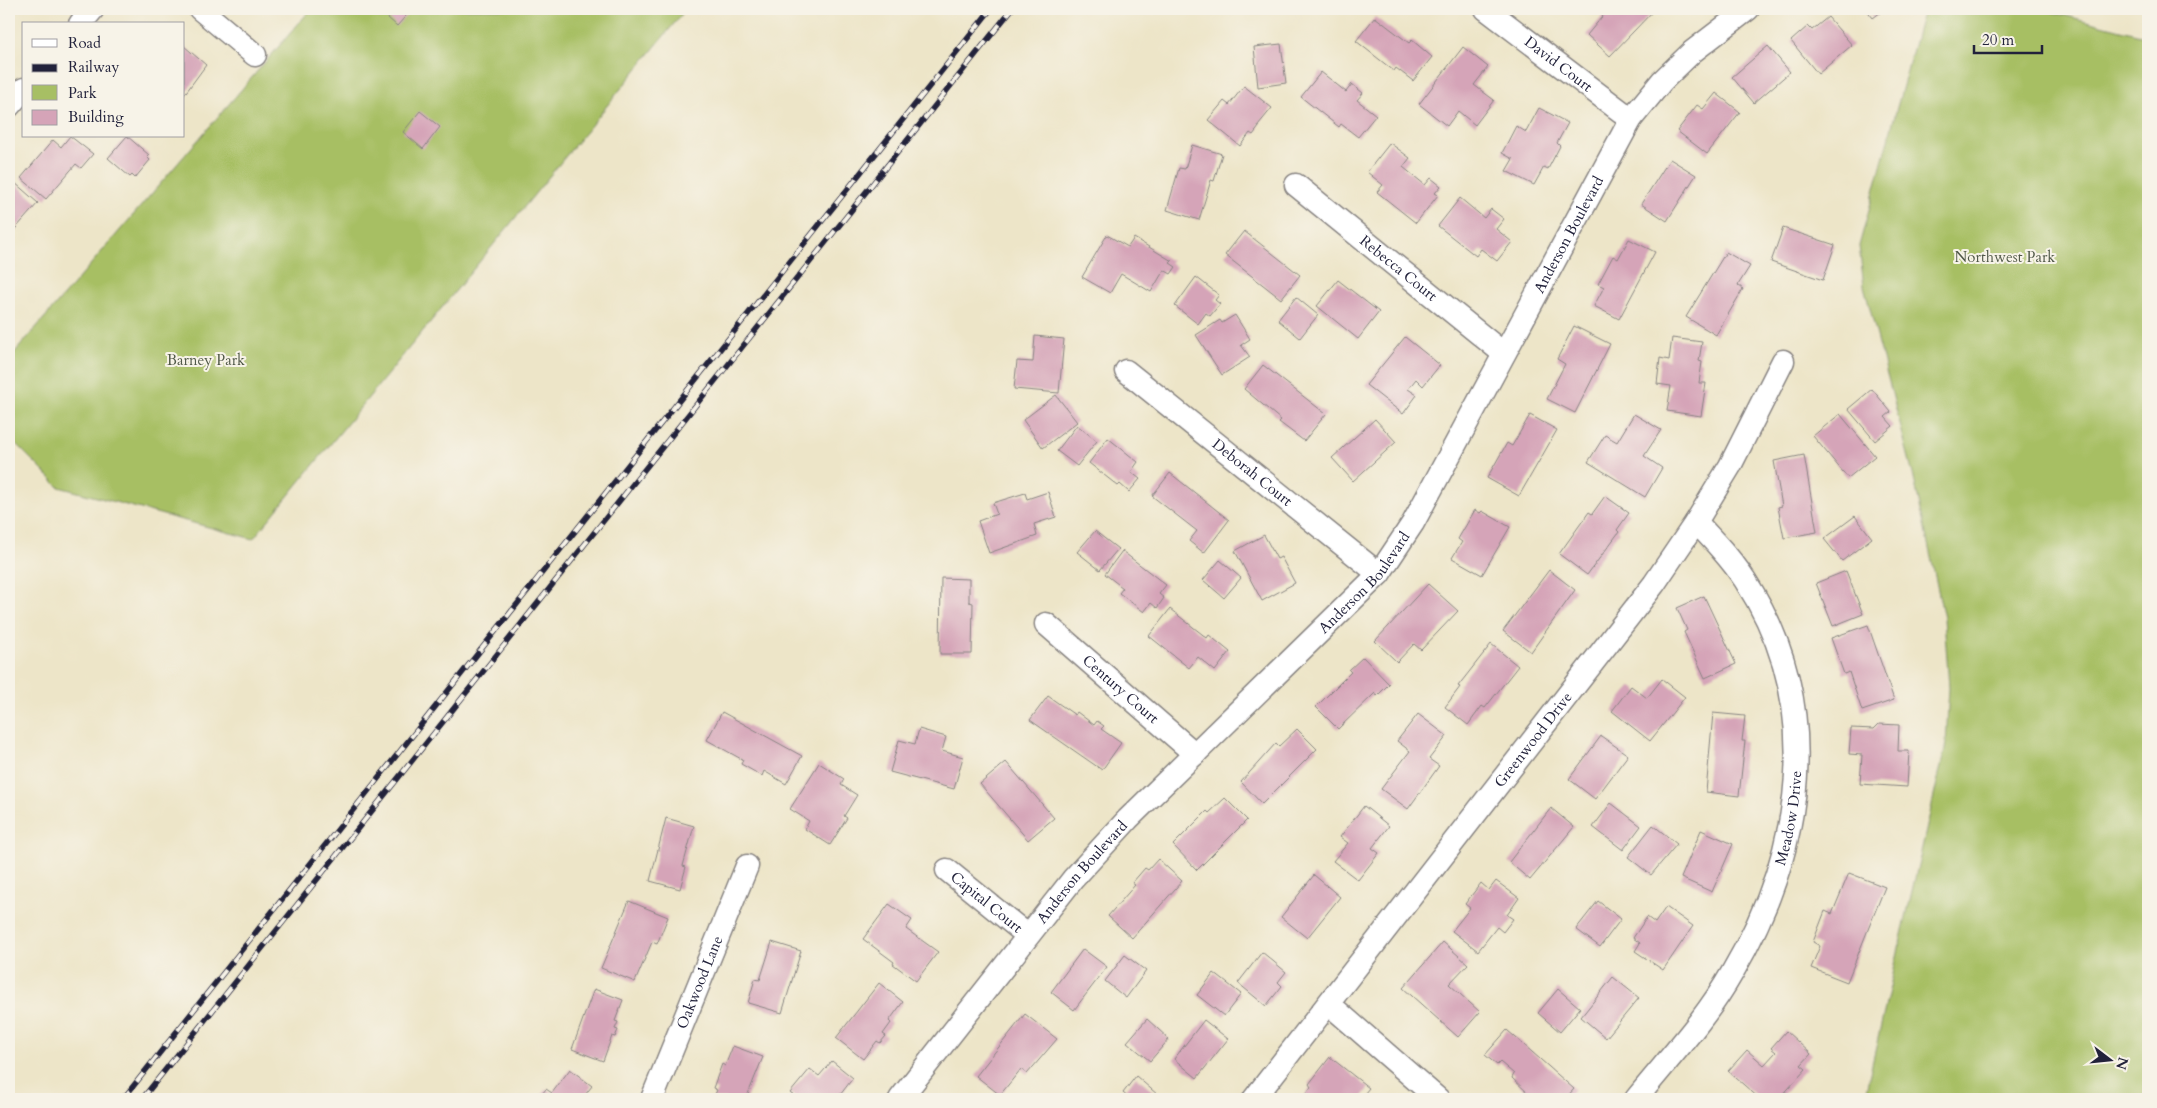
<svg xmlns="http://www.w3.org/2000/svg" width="2157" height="1108" viewBox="0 0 2157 1108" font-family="Cardo,serif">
<rect width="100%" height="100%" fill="#f7f3e8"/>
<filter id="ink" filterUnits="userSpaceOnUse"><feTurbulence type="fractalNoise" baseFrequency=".02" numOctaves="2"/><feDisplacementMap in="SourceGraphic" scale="10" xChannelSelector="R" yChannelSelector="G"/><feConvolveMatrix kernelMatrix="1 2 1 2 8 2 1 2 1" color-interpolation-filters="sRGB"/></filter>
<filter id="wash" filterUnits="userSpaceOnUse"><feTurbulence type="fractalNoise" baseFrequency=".0096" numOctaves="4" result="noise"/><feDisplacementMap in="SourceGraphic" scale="20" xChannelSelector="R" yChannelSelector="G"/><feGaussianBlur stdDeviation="1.12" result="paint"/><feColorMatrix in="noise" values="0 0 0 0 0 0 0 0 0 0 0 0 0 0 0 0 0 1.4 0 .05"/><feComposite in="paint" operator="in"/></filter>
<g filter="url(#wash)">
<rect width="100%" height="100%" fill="#ede5c8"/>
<!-- green -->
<path fill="#a7bf64" stroke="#647050" d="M311 9H686L253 539 59 487 9 437V359Z
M1924 9H2040L2148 37V1099H1864L1946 744 1949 687 1944 618 1913 474 1864 286 1859 246Z"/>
<g id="blocks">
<!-- building -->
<path fill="#d5a4b8" d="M9 9H17L11 15Z
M378 9H412L397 26Z
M1613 9H1655L1610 56 1587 35 1607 11 1609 13Z
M1866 9H1885L1873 18Z
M1375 17 1409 43 1412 40 1432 57 1413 81 1396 68 1394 71 1356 41Z
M1828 17 1852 45 1818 74 1791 41 1808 26 1812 30Z
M1281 44 1286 83 1258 87 1254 47Z
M184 46 206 65 184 95Z
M1768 46 1790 72 1754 103 1732 77Z
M1463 47 1488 67 1474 85 1494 100 1475 125 1458 111 1447 126 1419 104Z
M1321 72 1346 92 1352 84 1363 93 1357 100 1376 115 1358 137 1341 124 1339 127 1301 97Z
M1244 86 1272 108 1258 125 1259 127 1253 135 1250 133 1240 146 1208 120 1224 101 1229 105Z
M1716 93 1740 112 1707 154 1677 131 1697 105 1703 109Z
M1539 108 1568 123 1557 143 1560 146 1548 169 1544 167 1534 185 1506 171 1513 159 1502 153 1516 126 1526 132Z
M420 111 440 127 423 149 403 132Z
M70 136 93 154 81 168 76 164 46 199 21 178 53 140 61 147Z
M127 136 149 155 147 157 150 160 135 178 132 175 130 177 108 158Z
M1390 143 1410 158 1403 167 1425 185 1431 178 1441 186 1435 193 1438 195 1416 223 1377 192 1383 185 1367 172Z
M1192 145 1222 154 1214 181 1211 180 1199 220 1167 210 1179 168 1185 169Z
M1670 159 1696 175 1667 221 1641 204Z
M14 182 38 203 9 236V188Z
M1460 198 1484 218 1491 209 1504 219 1496 229 1512 242 1497 261 1481 249 1476 256 1438 226Z
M1783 228 1835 245 1823 280 1771 262Z
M1244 231 1300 275 1281 299 1225 255Z
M1107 235 1128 247 1134 238 1172 261 1170 263 1176 267 1171 274 1164 270 1151 292 1121 274 1110 293 1082 277Z
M1629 239 1655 252 1619 319 1594 306 1604 287 1598 284 1613 256 1618 259Z
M1726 252 1750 266 1738 285 1743 289 1716 335 1686 317Z
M1196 277 1219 295 1215 300 1220 304 1210 316 1206 313 1198 324 1175 306Z
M1338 280 1379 312 1358 339 1317 306Z
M1296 297 1318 315 1300 338 1278 320Z
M1235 315 1250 339 1241 345 1250 357 1222 375 1196 335 1220 320 1222 323Z
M1574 326 1610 344 1575 413 1547 399 1565 364 1557 359Z
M1035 336 1064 339 1059 393 1014 389 1017 361 1033 362Z
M1405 337 1440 365 1423 386 1416 379 1408 389 1417 395 1403 414 1366 385Z
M1672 338 1702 342 1699 361 1702 362 1699 383H1706L1701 416 1667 411 1671 386 1657 384 1660 358 1669 360Z
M1263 365 1326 414 1304 441 1279 422 1281 420 1244 389Z
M1872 389 1891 412 1885 417 1893 426 1875 441 1848 409Z
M1056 395 1077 422 1043 448 1023 420Z
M1634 414 1661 430 1644 456 1662 468 1645 497 1588 462 1605 435 1617 442Z
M1840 414 1875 456 1848 478 1813 436Z
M1530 415 1557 430 1519 496 1487 478 1507 443 1512 446Z
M1375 419 1396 442 1353 481 1332 458Z
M1077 425 1097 441 1077 466 1057 451Z
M1108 438 1138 462 1131 472 1140 479 1129 492 1120 484 1118 486 1089 463Z
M1804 455 1817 532 1784 538 1778 507 1782 506 1774 461Z
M1170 473 1229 520 1204 553 1189 541 1197 531 1152 496Z
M1048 492 1056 517 1034 524 1037 536 989 553 978 521 997 514 993 503 1025 493 1027 499Z
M1605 496 1629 513 1617 530 1619 532 1587 575 1559 554 1589 512 1592 514Z
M1475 510 1480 513 1482 511 1510 527 1482 575 1452 558 1462 542 1458 539Z
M1855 516 1872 538 1842 561 1824 539Z
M1095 531 1118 549 1100 570 1077 552Z
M1264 535 1277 559 1281 557 1295 583 1262 601 1235 551Z
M1122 551 1166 585 1159 594 1164 598 1157 608 1151 603 1144 612 1119 593 1123 588 1105 574Z
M1220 560 1241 578 1224 598 1203 580Z
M1549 570 1575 590 1531 652 1503 631Z
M1846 571 1863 614 1833 626 1816 583Z
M941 578 969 579V602L973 603 972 654H940Z
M1428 584 1458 611 1421 650 1414 644 1397 662 1375 641Z
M1704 596 1736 664 1705 678 1684 632 1687 630 1677 608Z
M1170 609 1207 638 1209 635 1230 652 1215 671 1198 657 1189 668 1149 636Z
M1868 625 1894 700 1862 711 1849 672 1844 674 1831 638Z
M1491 644 1518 666 1485 708 1482 706 1468 725 1445 707 1460 687 1458 686Z
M1363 657 1389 684 1377 696 1375 693 1338 729 1316 707 1351 672 1349 670Z
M1662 679 1685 697 1650 741 1612 711 1631 686 1647 698Z
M1048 696 1075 715 1077 712 1094 725 1097 721 1104 726 1101 729 1121 743 1102 770 1030 720Z
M722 712 802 756 786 784 764 771 762 776 741 764 743 760 707 740Z
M1713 713 1745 716 1742 741H1745L1739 796 1706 792Z
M1418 714 1447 736 1429 759 1439 766 1408 809 1381 789 1410 751 1397 741Z
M1879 724 1899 725 1898 751H1909L1907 787 1860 784 1862 755 1849 754 1851 728 1874 729Z
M919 729 946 737 942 751 963 757 954 789 890 772 899 740 915 744Z
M1297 729 1317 749 1262 804 1241 782 1276 743 1279 746Z
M1601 736 1628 755 1595 799 1569 779Z
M1006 762 1054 818 1028 840 980 784Z
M819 763 844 779 841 785 857 795 844 816 847 818 830 845 805 829 809 821 790 809Z
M1225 798 1247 820 1197 870 1173 845 1207 811 1209 813Z
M1611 803 1641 826 1623 850 1593 827Z
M1364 806 1389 826 1372 848 1379 853 1358 880 1333 861 1348 843 1340 837Z
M1551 808 1574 827 1530 880 1509 862Z
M666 818 694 826 683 866 686 867 680 889 650 881Z
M1653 825 1677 844 1651 875 1628 857Z
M1701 830 1733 844 1712 892 1681 878Z
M1158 859 1182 881 1132 938 1108 916 1135 885 1132 883 1145 868 1148 870Z
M1849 873 1885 887 1847 982 1811 968 1820 946 1813 942 1825 911 1832 914Z
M1314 875 1340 897 1307 938 1281 917Z
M1496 881 1519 898 1507 915 1513 919 1503 932 1497 927 1478 951 1452 931 1470 908 1465 904 1481 883 1489 890Z
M629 901 668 917 657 944 652 942 635 982 601 968Z
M1598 901 1621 919 1600 947 1576 929Z
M889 904 912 920 906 929 938 952 916 981 893 964 894 962 863 939Z
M1666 907 1693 926 1663 970 1635 951 1640 943 1633 938 1647 917 1655 923Z
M772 942 801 951 782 1013 748 1003 755 979 760 980Z
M1443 942 1468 964 1449 984 1480 1012 1458 1037 1403 988Z
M1083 949 1107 967 1074 1010 1051 992Z
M1262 952 1286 972 1278 982 1282 986 1266 1006 1238 983Z
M1125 955 1146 971 1126 998 1105 981Z
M1214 973 1241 994 1224 1016 1197 995Z
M1613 977 1639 998 1606 1038 1581 1017Z
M879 983 903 1002 889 1021 891 1023 883 1034 886 1036 880 1043 877 1041 863 1059 836 1038Z
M594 989 623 1000 615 1021 618 1022 615 1029 618 1030 615 1037 612 1036 603 1061 572 1049Z
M1558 989 1580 1008 1560 1032 1538 1013Z
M1025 1014 1057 1039 1027 1074 1021 1069 1000 1095 976 1076Z
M1147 1019 1169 1039 1150 1061 1127 1042Z
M1204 1020 1228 1039 1197 1078 1174 1059Z
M1507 1030 1574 1089 1565 1099H1530L1528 1097 1530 1095 1512 1078 1514 1074 1500 1062 1497 1065 1485 1055Z
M1786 1031 1811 1054 1801 1065 1806 1069 1779 1099H1760L1728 1071 1747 1050 1764 1065 1776 1052 1771 1048Z
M733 1046 763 1057 746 1099H713L717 1090 713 1088 722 1064 725 1066Z
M1330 1057 1369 1088 1360 1099H1302L1311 1087 1309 1084Z
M832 1061 853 1078 837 1099H798L790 1093 810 1069 819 1076Z
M570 1069 592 1086 582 1099H538L546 1089 552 1093Z
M1136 1076 1158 1095 1154 1099H1128L1129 1098 1123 1093Z
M1699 1095 1701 1098 1704 1095 1708 1099H1695Z"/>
</g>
</g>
<g filter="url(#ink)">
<use href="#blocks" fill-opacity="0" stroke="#888482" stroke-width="1"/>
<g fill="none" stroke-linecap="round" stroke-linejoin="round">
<!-- minor casing -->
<g stroke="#888482" stroke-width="25">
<g id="minor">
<path d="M200 9 255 55"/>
<path id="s1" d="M1486 9 1631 119"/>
<path d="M80 24 93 9"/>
<path d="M9 106 24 89"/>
<path id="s2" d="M1296 185 1503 353"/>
<path id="s3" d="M1126 371 1379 574"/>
<path id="s4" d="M1046 624 1195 754"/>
<path id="s5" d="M947 870 1027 935"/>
<path d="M1329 1004 1438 1099"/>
<path id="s6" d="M652 1099 747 866"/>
<path id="s7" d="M900 1099 1073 879 1128 819 1379 574 1413 523 1631 119 1662 81 1692 52 1748 9"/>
<path id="s8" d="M1254 1099 1654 584 1696 522 1730 466 1783 361"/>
<path id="s9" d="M1636 1099C1669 1058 1706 1019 1732 973 1804 850 1826 705 1745 580 1731 559 1714 541 1696 522"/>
</g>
</g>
<!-- minor -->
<use href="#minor" stroke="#fff" stroke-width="22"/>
<!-- rail casing -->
<g stroke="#22223b" stroke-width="5.5">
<path id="rail" d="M123 1099 991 9
M142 1099 1012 9"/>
</g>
<!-- rail -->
<use href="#rail" stroke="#f7f3e8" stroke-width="4" stroke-dasharray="11" stroke-linecap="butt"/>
</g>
</g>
<g text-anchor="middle" stroke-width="4" stroke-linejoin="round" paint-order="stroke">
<!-- street labels -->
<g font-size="15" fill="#22223b" stroke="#f7f3e8">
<text dy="5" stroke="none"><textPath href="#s1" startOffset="91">David Court</textPath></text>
<text dy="5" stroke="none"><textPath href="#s7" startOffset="1101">Anderson Boulevard</textPath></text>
<text dy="5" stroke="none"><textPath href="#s2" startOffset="132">Rebecca Court</textPath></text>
<text dy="5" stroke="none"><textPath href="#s3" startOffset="162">Deborah Court</textPath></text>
<text dy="5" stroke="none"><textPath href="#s7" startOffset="696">Anderson Boulevard</textPath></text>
<text dy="5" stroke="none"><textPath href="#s4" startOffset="99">Century Court</textPath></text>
<text dy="5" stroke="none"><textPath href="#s8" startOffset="455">Greenwood Drive</textPath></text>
<text dy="5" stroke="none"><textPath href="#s9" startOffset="325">Meadow Drive</textPath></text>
<text dy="5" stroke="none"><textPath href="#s7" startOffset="291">Anderson Boulevard</textPath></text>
<text dy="5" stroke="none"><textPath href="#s5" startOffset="51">Capital Court</textPath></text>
<text dy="5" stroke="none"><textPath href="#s6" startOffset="126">Oakwood Lane</textPath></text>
</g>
<!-- park labels -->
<g font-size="15" fill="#515949" stroke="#f7f3e8">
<text x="2005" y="262">Northwest Park</text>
<text x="206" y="365">Barney Park</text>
</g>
</g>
<!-- margin -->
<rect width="2157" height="1108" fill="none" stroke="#f7f3e8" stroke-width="30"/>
<!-- legend -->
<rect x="22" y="22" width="162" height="115" fill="#f7f3e8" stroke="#a29fa3"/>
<rect x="32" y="39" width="25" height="8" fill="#ffffff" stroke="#a29fa3"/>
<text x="68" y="48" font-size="15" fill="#22223b">Road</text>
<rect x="32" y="64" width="25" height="8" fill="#22223b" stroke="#a29fa3"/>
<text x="68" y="72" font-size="15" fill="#22223b">Railway</text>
<rect x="32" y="85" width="25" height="15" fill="#a7bf64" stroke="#a29fa3"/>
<text x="68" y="98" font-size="15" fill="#22223b">Park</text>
<rect x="32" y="110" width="25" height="15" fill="#d5a4b8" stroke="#a29fa3"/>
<text x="68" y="122" font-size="15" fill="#22223b">Building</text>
<!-- north arrow -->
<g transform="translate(2110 1060) rotate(106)" stroke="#f7f3e8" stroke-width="4" paint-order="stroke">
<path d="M0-4L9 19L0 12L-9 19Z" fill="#22223b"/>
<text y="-8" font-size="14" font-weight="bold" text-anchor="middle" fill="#22223b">N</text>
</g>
<!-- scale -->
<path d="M1974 45v8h68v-8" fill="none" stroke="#22223b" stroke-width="2.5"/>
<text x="1982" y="45" font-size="15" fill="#22223b" stroke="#f7f3e8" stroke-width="4" paint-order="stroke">20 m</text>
</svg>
